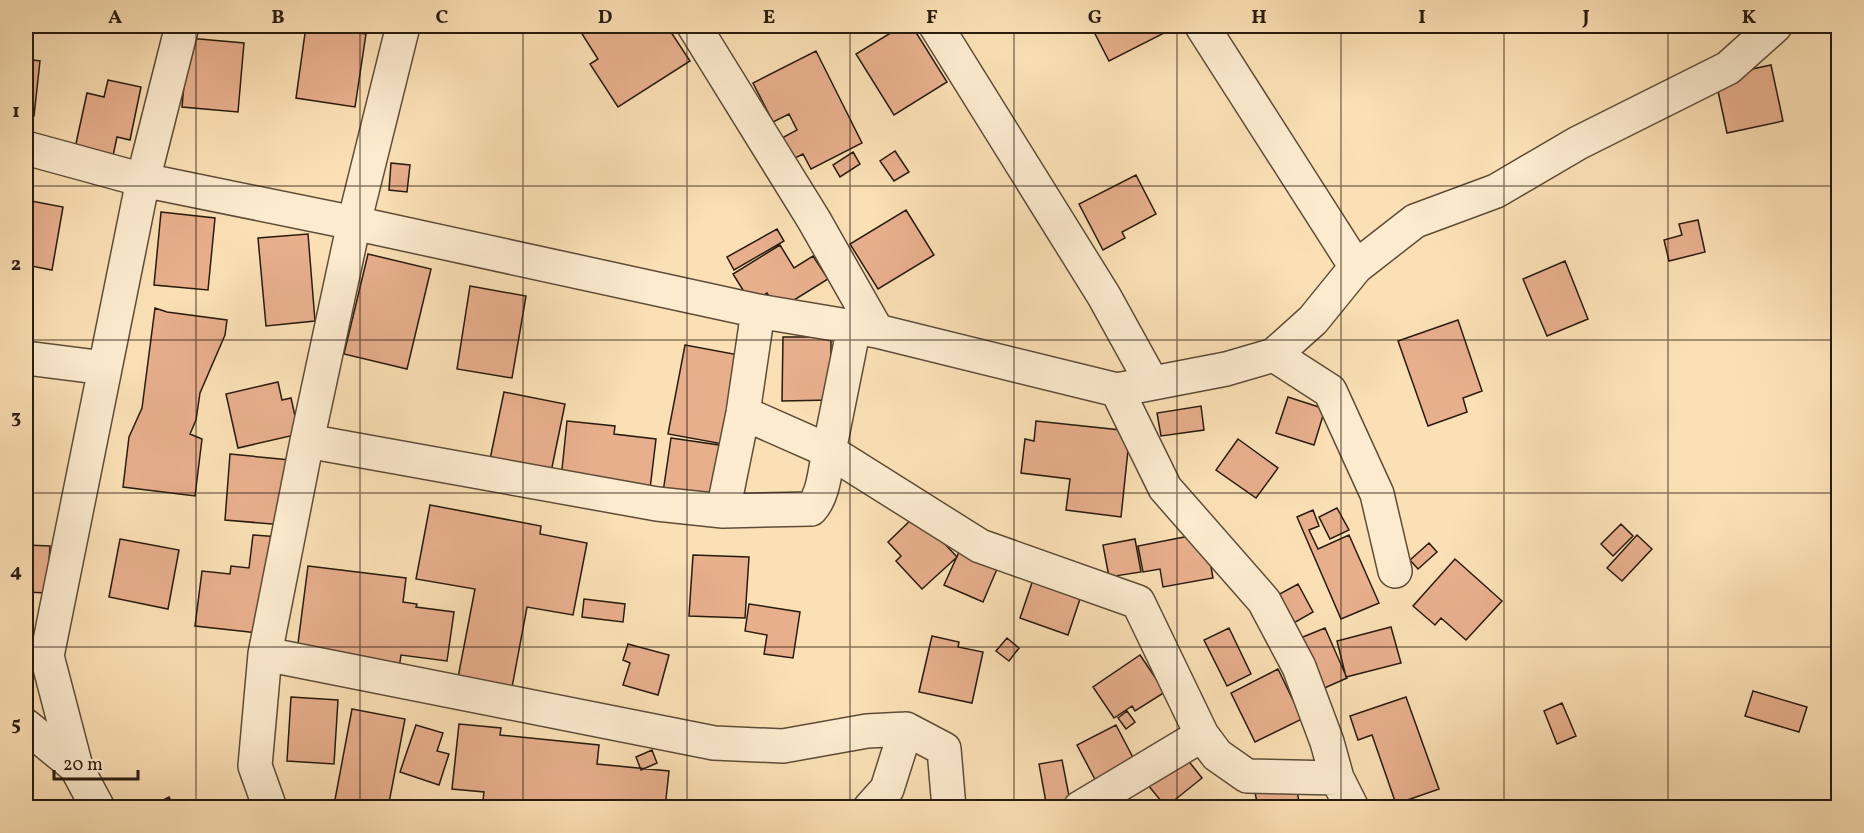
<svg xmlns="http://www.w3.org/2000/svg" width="1864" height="833" viewBox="0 0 1864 833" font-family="Vollkorn,serif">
<rect width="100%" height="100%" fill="#fbe0b5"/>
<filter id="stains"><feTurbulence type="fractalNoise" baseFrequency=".00333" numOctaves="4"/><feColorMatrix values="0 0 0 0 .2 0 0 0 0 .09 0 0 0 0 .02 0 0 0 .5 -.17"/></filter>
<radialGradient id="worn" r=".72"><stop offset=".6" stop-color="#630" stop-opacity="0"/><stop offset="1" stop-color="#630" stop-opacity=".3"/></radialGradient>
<!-- building -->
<path fill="#e8af8d" stroke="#291b0e" stroke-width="1.5" d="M306 26 366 34 355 107 296 98Z
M577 26H667L690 61 618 107 590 64 598 59Z
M902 26H912L947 82 894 115 856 54Z
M1091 26H1173L1174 28 1109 61Z
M188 38 244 43 238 112 182 107Z
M816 51 862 143 811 169 803 154 793 159 782 138 797 130 789 114 773 122 753 83Z
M26 59 40 61 34 116 26 115Z
M1771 65 1783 121 1727 133 1715 77Z
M108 80 141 87 130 140 117 137 113 156 75 148 87 93 104 97Z
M895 151 909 172 894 181 880 161Z
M853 152 860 164 840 177 833 165Z
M391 163 410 165 407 192 389 190Z
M1136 175 1156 214 1122 232 1125 238 1103 250 1079 204Z
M26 200 63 207 52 270 26 265Z
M906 210 934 255 878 289 850 244Z
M161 212 215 218 208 290 154 285Z
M1698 220 1705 252 1669 261 1664 240 1682 235 1679 224Z
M777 229 784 241 734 270 727 257Z
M308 234 315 321 266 326 258 238Z
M780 245 794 268 813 256 828 279 778 310 767 293 751 303 733 274Z
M368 254 431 269 407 369 344 354Z
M1565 261 1588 319 1547 336 1523 279Z
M470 286 526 296 512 378 457 369Z
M155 308 167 312 227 320 225 335 200 393 196 420 190 434 202 439 195 496 123 487 129 437 142 408Z
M1458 320 1482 391 1463 398 1467 412 1428 426 1398 341Z
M783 337H831V400L782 401Z
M685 345 739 355 723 444 668 434Z
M278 382 282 400 291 398 299 434 238 448 226 394Z
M504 392 565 404 550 477 489 464Z
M1288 397 1325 409 1314 445 1276 433Z
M1201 406 1204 430 1161 436 1157 413Z
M567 421 615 426 614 434 656 439 650 489 561 479Z
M1036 421 1130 431 1121 517 1066 510 1070 479 1021 473 1025 439 1034 441Z
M671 438 726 446 717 507 662 499Z
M1238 439 1278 468 1256 498 1216 470Z
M230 454 290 460 284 525 225 520Z
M430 505 541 526 540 534 587 543 573 615 527 607 510 698 456 688 475 589 416 579Z
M1337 508 1349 530 1330 539 1319 517Z
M1313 510 1319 526 1309 530 1318 549 1349 535 1379 603 1341 619 1297 517Z
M917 514 957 557 922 589 896 561 901 556 888 542Z
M1621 524 1633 536 1613 556 1601 544Z
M1205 533 1213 578 1163 587 1160 569 1143 572 1138 546Z
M253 535 279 537 268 634 195 626 202 571 230 574 231 566 249 568Z
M1637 535 1652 549 1622 581 1607 568Z
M120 539 179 550 168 609 109 597Z
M1135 539 1141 572 1109 577 1103 545Z
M1429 543 1437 552 1418 569 1410 560Z
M26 545 50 546 47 593 26 592Z
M959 552 997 569 983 602 944 585Z
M693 555 749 557 745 618 689 616Z
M1455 559 1502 601 1466 640 1441 618 1435 625 1413 606Z
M308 566 406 578 403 602 417 604 416 607 454 612 447 661 401 655 398 675 297 651Z
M1037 568 1085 584 1068 635 1020 618Z
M1298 584 1313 612 1292 624 1276 596Z
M584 599 625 604 623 622 582 617Z
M749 604 800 612 793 658 764 654 767 635 745 631Z
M1391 627 1401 663 1346 677 1337 641Z
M1229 628 1251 674 1227 686 1204 640Z
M1325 628 1347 678 1320 690 1298 639Z
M932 636 959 642 958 647 983 652 972 703 919 692Z
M1007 638 1019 648 1009 661 996 651Z
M628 644 669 655 658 695 623 685 630 663 623 660Z
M1140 655 1165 692 1135 711 1132 706 1114 718 1093 687Z
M1278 669 1302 719 1255 742 1231 693Z
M1753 691 1807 707 1799 732 1745 716Z
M291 697 338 700 334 764 287 761Z
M1406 697 1439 789 1396 804 1372 735 1358 740 1350 716Z
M1562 703 1576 736 1557 744 1544 711Z
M352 709 405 719 388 808H349L334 805Z
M1127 711 1135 722 1126 729 1118 718Z
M459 724 501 728 500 735 599 745 597 764 669 771 665 808H482L484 792 452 789Z
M416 725 443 733 437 751 449 754 439 785 400 772Z
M1116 725 1139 769 1100 789 1077 745Z
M1179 749 1202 778 1166 807 1143 779Z
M652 750 657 763 641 770 636 757Z
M1062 760 1071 806 1047 808 1039 764Z
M1295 779 1300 808H1258L1254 787Z
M169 797 175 808H148Z"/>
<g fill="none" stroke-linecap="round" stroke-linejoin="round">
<!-- minor casing -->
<g stroke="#5e4c38" stroke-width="36">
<path id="minor" d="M694 26 814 220 877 331
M936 26 1104 296 1152 383
M1202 26 1356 267
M26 148 143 180 354 223 758 311 877 331 1117 390 1165 488 1264 601 1299 667 1327 742 1337 778 1352 808
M854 327 829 451 980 546 1138 602 1202 735 1217 755 1247 776 1337 778
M1274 355 1313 320 1356 267 1415 221 1496 191 1578 143 1728 68 1775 26
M26 358 105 368
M1117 390 1226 369 1274 355 1330 391 1377 494 1395 571
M307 441 657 504 723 511 811 509C824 495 825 469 829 451L743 413
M723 511 743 413 758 311
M265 654 714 743 783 746 867 731 906 729 944 749 949 808
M26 726 76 767 98 808
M76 767 47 656 143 180 182 26
M270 808 255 766 265 654 307 441 354 223 403 26
M870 808 887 789 906 729
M1080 808 1202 735"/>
</g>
<!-- minor -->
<use href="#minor" stroke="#fcebcf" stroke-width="33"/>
</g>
<!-- grid -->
<path fill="none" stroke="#291b0e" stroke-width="1.5" stroke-opacity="0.55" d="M196 26V808M360 26V808M523 26V808M687 26V808M850 26V808M1014 26V808M1177 26V808M1341 26V808M1504 26V808M1668 26V808M26 186H1838M26 340H1838M26 493H1838M26 647H1838"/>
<!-- margin -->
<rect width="1864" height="833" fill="none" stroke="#fbe0b5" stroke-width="66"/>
<!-- scale -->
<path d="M54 770v9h84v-9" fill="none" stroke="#291b0e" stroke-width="3"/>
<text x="63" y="770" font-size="18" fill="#291b0e" stroke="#fcebcf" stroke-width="4.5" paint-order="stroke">20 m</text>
<rect x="33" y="33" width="1798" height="767" fill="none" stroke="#291b0e" stroke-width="2"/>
<g font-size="20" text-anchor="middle" font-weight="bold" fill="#291b0e">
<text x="115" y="23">A</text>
<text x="278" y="23">B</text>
<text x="442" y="23">C</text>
<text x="605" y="23">D</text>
<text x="769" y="23">E</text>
<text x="932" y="23">F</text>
<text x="1095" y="23">G</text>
<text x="1259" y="23">H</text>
<text x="1422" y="23">I</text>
<text x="1586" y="23">J</text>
<text x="1749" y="23">K</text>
<text x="16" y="117">1</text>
<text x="16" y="270">2</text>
<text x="16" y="423">3</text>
<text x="16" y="577">4</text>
<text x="16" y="730">5</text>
</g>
<rect width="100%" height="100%" filter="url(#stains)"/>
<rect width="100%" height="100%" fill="url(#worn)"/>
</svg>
